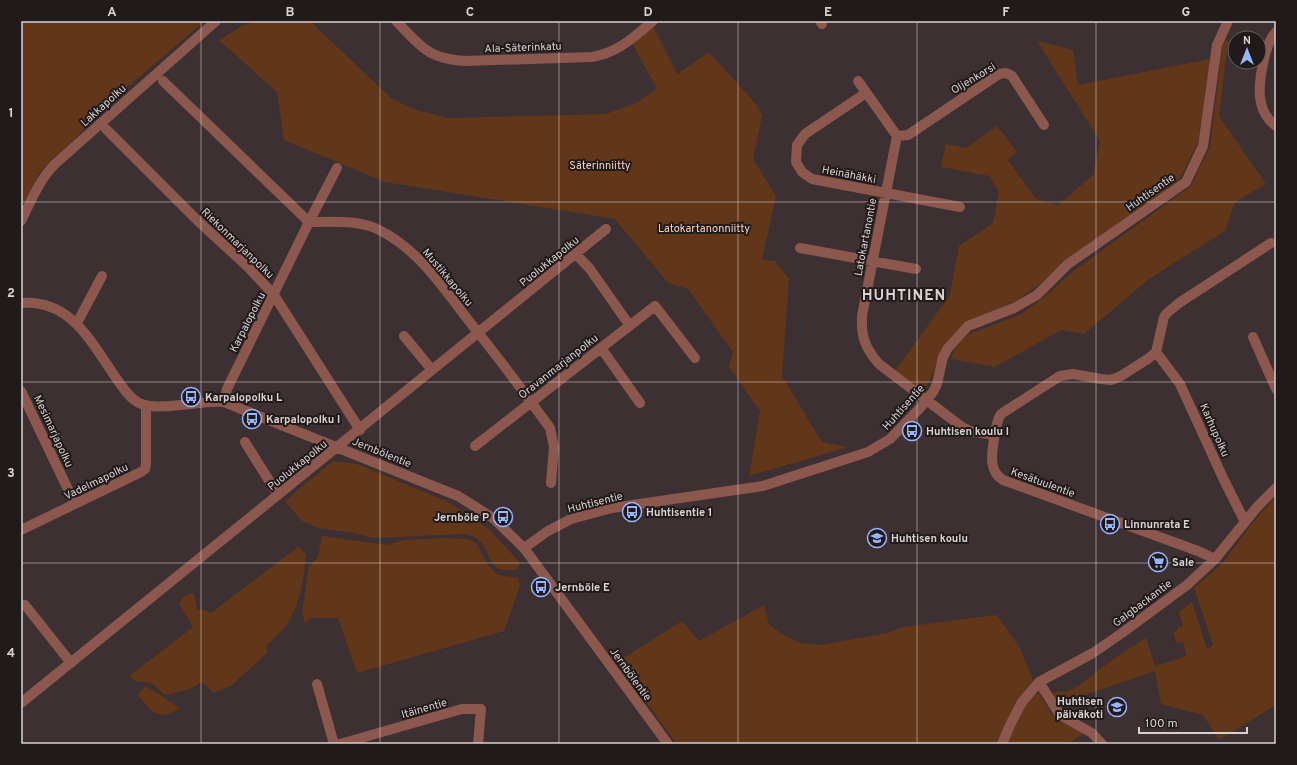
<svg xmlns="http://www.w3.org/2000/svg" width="1297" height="765" viewBox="0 0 1297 765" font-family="Overpass,sans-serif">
<rect width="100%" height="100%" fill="#3d3032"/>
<!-- green -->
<path fill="#623618" d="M21 21H205L86 122 81 133 47 164 39 173 21 208Z
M257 21H310L391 98 413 109 448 118 606 114 636 103 657 89 632 43 653 26 677 74 709 52 756 104 762 116 753 159 776 196 762 260 775 261 789 279 782 376 822 442 848 447 749 476 760 411 729 367 733 352 688 289 668 283 615 219 385 182 284 140 277 92 219 40 242 26Z
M1223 40 1228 41 1219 116 1266 184 1235 202 1225 231 1149 279 1084 334 1061 330 995 367 951 359 955 349 962 340 970 334 1021 314 1042 299 1075 270 1191 186 1210 147Z
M1037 41 1073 50 1078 85 1210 59 1198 143 1180 178 1159 195 1070 257 1041 283 1016 301 967 322 944 348 930 380 926 386 919 388 895 371 950 295 959 246 993 223 999 192 989 176 941 167 946 144 966 148 997 126 1017 152 1008 160 1036 199 1058 205 1093 175 1100 141Z
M333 461 357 464 448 502 490 530 520 563 517 570C513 570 508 571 504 570 490 569 490 555 483 545 479 539 473 536 465 534L373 538 354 533 319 528 302 521 285 501Z
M1276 496V697L1274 706 1219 740 1203 715 1161 704 1155 671 1059 704 1053 696V693L1057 691 1066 692 1078 686 1116 657 1146 638 1155 666 1187 656 1183 642 1177 643 1173 632 1178 630 1177 628 1183 626 1179 612 1192 602 1207 649 1213 645 1201 608 1194 588 1223 563 1251 525Z
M322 536 387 545 404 540 446 538 469 539 477 544 487 564 498 575 518 578 520 586 504 631 357 673 338 618H311L305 623 302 613 309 566 318 557Z
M299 546 306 555C303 582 300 608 283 630 278 635 272 640 267 645V653L232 685 213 693 202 682 190 689 165 695 151 683 135 681 129 676 193 627 179 603 183 597 191 593 194 594 197 610H205L211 613Z
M764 605 769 624 783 635 800 643 820 645 888 633 903 627 997 615 1020 648 1033 680C1016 701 1008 719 997 744H677L617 662 682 621 699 641Z
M146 686 180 708C176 709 172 713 168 714 153 718 145 704 138 694Z
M1033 694H1039L1053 716 1067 725 1085 733 1067 744H1006L1024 705Z"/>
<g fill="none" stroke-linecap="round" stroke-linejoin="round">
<!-- minor -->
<path stroke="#8c574d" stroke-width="10" d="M396 21C421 46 427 59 465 61L592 57C618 53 634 37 653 21
M820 21 822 24
M1276 32C1264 44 1257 87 1261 103 1263 113 1268 120 1276 126
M163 81 309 222C329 222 356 220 375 228 417 247 442 286 469 321 497 356 524 392 550 428L554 447 551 483
M858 81 897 136 862 316C861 337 865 348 879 364L962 427 970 431 995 435
M866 93 805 134 797 145 796 162 802 172 812 179 960 207
M106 129 198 221 248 267 274 295 360 430
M897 136 908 135 999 74 1006 73 1012 76 1044 125
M21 221C31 201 39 180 55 164L216 21
M800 248 916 269
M576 254 590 269 630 326
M21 303C71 299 91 342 116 378 122 386 129 398 139 403 157 412 201 400 224 402L458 496 493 518 524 548 668 744
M77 323 102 276
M404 336 432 370
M1253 337 1276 389
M601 348 640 403
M1156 352 1180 384 1223 478 1245 522
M21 391 75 504
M224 402 227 389 309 222 337 168
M245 442 278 495
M475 446 655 306 695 358
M21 530 141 472 145 469 146 464V405
M524 548 548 531 571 519 612 508 763 486 868 452 890 439 920 408 933 392 937 384 943 357 948 348 968 326 1014 308 1037 295 1068 264 1186 182 1203 146 1217 45 1228 21
M1215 559 1198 551 1003 480C988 471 992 453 994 439 996 430 996 421 1001 414L1060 376 1073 374 1101 379 1111 380 1121 376 1149 358 1156 352 1164 317 1167 313 1179 303 1271 243
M25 605 71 663
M1039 682 1060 715 1092 733 1102 744
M317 684 334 744
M21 703 606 229
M340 744 462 709H481L478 744
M1002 744 1010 725 1022 702 1039 682 1093 653 1122 633 1187 585 1215 559 1257 507 1276 488"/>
</g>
<!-- grid -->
<path fill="none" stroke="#d9d0d1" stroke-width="1" stroke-opacity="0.55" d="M201 21V744M380 21V744M559 21V744M738 21V744M917 21V744M1096 21V744M21 202H1276M21 382H1276M21 563H1276"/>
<!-- icons -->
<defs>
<g id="bus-ring" transform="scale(1)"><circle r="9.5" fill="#201a1b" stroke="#98b5fd" stroke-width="1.5"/><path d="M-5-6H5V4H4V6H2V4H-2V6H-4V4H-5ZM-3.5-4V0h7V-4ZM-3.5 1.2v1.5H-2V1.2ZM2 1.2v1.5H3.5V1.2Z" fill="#98b5fd"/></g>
<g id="school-ring" transform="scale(1)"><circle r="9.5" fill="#201a1b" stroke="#98b5fd" stroke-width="1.5"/><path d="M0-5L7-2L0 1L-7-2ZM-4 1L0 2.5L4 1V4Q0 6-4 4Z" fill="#98b5fd"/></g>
<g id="supermarket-ring" transform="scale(1)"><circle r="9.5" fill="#201a1b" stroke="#98b5fd" stroke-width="1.5"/><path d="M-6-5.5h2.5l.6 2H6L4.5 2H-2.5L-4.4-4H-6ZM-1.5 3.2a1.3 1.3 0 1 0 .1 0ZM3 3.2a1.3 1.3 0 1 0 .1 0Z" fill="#98b5fd"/></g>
</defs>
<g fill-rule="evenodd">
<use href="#bus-ring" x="191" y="397"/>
<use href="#bus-ring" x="252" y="419"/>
<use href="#bus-ring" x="912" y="431"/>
<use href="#bus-ring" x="632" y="512"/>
<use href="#bus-ring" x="503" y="517"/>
<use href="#bus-ring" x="1110" y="524"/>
<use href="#school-ring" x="877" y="538"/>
<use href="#supermarket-ring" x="1158" y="562"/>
<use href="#bus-ring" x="541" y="587"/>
<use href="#school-ring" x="1117" y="707"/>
</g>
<g text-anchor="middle" stroke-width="4" stroke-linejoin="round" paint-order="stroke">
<!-- street labels -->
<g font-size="11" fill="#d9d0d1" stroke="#201a1b">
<text transform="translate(523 47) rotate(-2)" y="4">Ala-Säterinkatu</text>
<text transform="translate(973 78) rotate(-31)" y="4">Oljenkorsi</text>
<text transform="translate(103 105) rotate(-42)" y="4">Lakkapolku</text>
<text transform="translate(849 174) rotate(11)" y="4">Heinähäkki</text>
<text transform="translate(1150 192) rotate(-35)" y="4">Huhtisentie</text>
<text transform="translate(865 237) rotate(-79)" y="4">Latokartanontie</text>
<text transform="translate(238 243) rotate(44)" y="4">Riekonmarjanpolku</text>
<text transform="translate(549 261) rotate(-39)" y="4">Puolukkapolku</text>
<text transform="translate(448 277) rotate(50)" y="4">Mustikkapolku</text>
<text transform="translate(247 322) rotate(-63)" y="4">Karpalopolku</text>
<text transform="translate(558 366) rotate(-38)" y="4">Oravanmarjanpolku</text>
<text transform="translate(903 407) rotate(-48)" y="4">Huhtisentie</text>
<text transform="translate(1215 430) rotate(66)" y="4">Karhupolku</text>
<text transform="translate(54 431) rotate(65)" y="4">Mesimarjapolku</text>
<text transform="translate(382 452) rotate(22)" y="4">Jernbölentie</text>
<text transform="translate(297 465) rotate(-39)" y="4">Puolukkapolku</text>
<text transform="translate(96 481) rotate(-26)" y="4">Vadelmapolku</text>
<text transform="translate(1043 482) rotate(20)" y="4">Kesätuulentie</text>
<text transform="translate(595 502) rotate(-14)" y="4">Huhtisentie</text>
<text transform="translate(1142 603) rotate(-37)" y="4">Galgbackantie</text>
<text transform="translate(631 674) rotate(54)" y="4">Jernbölentie</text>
<text transform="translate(424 708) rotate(-16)" y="4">Itäinentie</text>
</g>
<!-- park labels -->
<g font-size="11" fill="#fad3bd" stroke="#201a1b">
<text x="600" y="169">Säterinniitty</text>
<text x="704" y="232">Latokartanonniitty</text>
</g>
<!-- poi labels -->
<g font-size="11" font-weight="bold" fill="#d9d0d1" stroke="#201a1b" text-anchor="start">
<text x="205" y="401">Karpalopolku L</text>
<text x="266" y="423">Karpalopolku I</text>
<text x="926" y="435">Huhtisen koulu I</text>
<text x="646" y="516">Huhtisentie 1</text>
<text x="489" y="521" text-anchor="end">Jernböle P</text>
<text x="1124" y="528">Linnunrata E</text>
<text x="891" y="542">Huhtisen koulu</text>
<text x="1172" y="566">Sale</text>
<text x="555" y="591">Jernböle E</text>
<text x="1103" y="705" text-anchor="end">Huhtisen<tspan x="1103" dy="13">päiväkoti</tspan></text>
</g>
<!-- district labels -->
<g font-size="15" font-weight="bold" letter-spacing="1" fill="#d9d0d1" stroke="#201a1b">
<text x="904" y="300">HUHTINEN</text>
</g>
</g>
<!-- border -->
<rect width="1297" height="765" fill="none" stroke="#201a1b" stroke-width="44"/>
<!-- north arrow -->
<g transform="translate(1247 50)"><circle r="19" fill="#201a1b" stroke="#6a6364"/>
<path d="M0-3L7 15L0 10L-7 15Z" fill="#98b5fd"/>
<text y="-6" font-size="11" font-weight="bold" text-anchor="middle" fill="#d9d0d1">N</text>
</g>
<!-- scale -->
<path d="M1139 727v6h108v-6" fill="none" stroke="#d9d0d1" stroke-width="2"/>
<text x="1145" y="727" font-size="12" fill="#d9d0d1" stroke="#201a1b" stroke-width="3" paint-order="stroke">100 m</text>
<rect x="22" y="22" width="1253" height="721" fill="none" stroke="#d9d0d1" stroke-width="1.5"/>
<g font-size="13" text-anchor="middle" font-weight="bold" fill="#d9d0d1">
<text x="112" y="16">A</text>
<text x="290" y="16">B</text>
<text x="470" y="16">C</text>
<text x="648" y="16">D</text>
<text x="828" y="16">E</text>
<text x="1006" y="16">F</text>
<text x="1186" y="16">G</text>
<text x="11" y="117">1</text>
<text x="11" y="297">2</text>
<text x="11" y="477">3</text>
<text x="11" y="657">4</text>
</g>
</svg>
